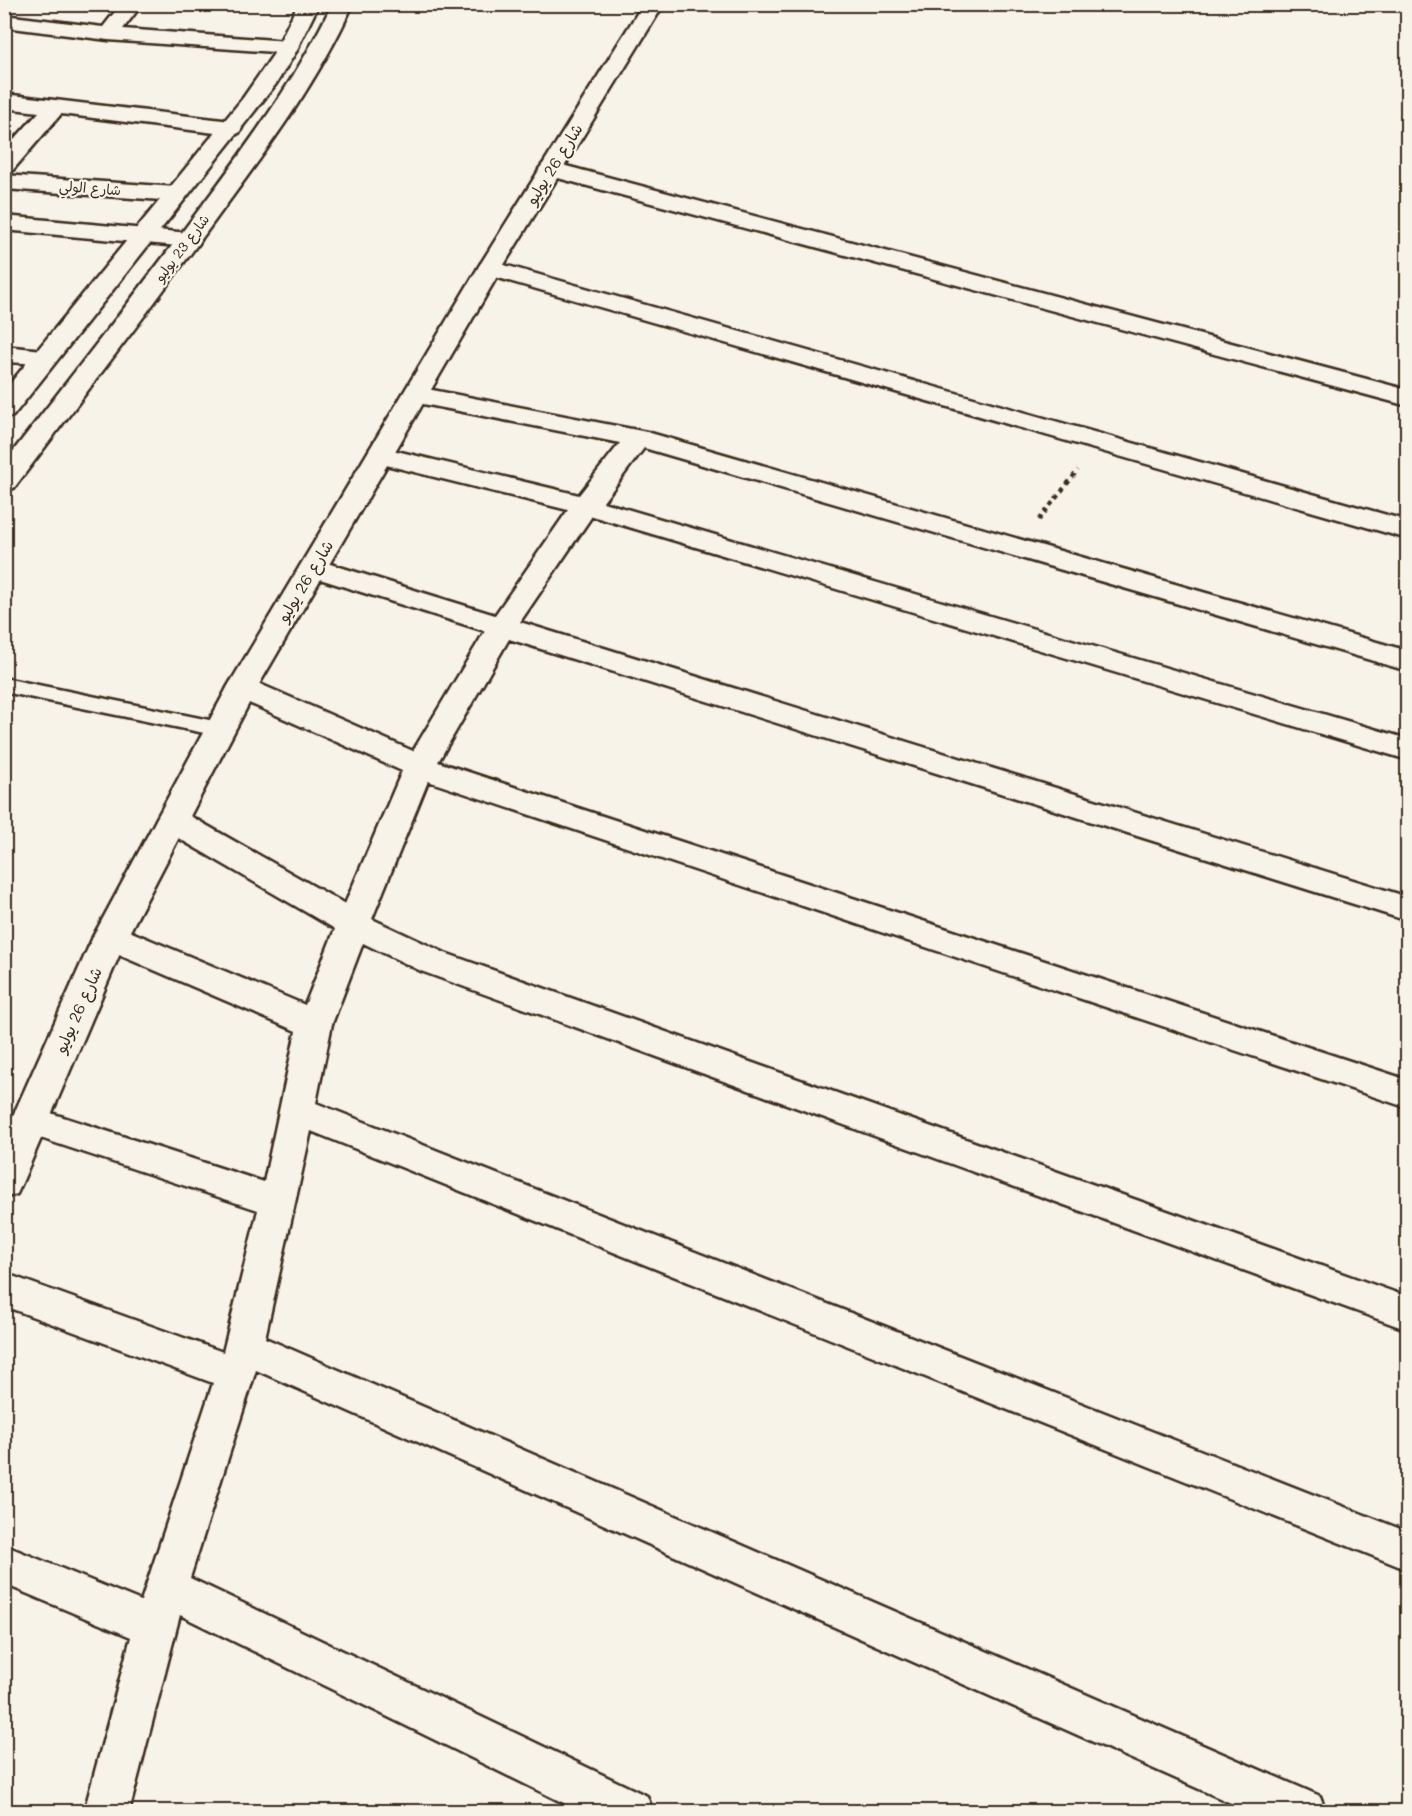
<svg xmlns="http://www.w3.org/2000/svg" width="1412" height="1816" viewBox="0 0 1412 1816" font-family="Mali,'Playpen Sans Arabic',sans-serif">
<rect width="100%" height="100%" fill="#f7f3e8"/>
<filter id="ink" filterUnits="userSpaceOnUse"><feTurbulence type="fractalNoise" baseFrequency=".0167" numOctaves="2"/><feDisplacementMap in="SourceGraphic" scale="12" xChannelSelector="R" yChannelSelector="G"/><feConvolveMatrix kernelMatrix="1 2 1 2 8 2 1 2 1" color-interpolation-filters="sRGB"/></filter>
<g filter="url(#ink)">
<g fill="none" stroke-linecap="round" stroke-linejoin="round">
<!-- service casing -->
<g stroke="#3b2a1e" stroke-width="5">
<path id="service" d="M4 678 219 722 226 724 229 729 226 734 219 736 4 692Z"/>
</g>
<!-- minor casing -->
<g stroke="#3b2a1e" stroke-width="5">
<path id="minor" d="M121 4H142L123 29 288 41 296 42 299 47 296 52 288 53 108 40 4 27V15L103 27Z
M4 94 231 121 239 123 242 128 239 133 231 135 61 114 12 171 4 173V151L39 112 4 108Z
M551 162 1408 390V406L543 174 539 169 543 164Z
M4 175 176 187 184 189 188 194 184 199 176 201 4 189Z
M4 216 189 233 198 235 201 240 198 245 189 247 4 230Z
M490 261 1408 521V539L481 273 478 268 481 263Z
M4 346 53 351 57 356 53 361 44 364 4 362Z
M417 387 647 432 1408 651V671L644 448 603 502 1408 739V760L592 516 520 622 1408 897V921L509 639 438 762 1408 1080V1108L428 781 372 919 445 953 1408 1297V1330L421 971 363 943 332 1024 316 1103 1408 1532V1570L311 1131 265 1338 1320 1796 1326 1812H1251L256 1370 190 1578 647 1796 653 1812H582L180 1615 129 1812H84L131 1637 4 1584V1545L141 1601 213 1383 4 1306V1273L223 1352 258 1210 16 1130 11 1120 16 1110 29 1106 264 1182 296 1031 98 946 93 937 98 928 110 925 122 928 305 1005 335 929 161 828 156 820 161 812 172 809 183 812 345 904 402 771 231 695 227 688 231 681 242 678 253 681 413 751 485 631 304 574 300 568 304 562 314 559 495 615 568 510 370 461 367 455 370 449 380 447 579 495 620 443 408 401 404 395 408 389Z"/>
</g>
<!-- tertiary casing -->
<g stroke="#3b2a1e" stroke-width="5">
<path id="tertiary" d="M298 4H319L294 55 276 84 13 416 4 418V391L243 98 273 55Z
M332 4H353C320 78 272 143 224 208 156 302 84 395 14 488L4 490V463C72 375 141 288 207 199 253 137 299 75 332 4Z"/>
</g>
<!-- secondary casing -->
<g stroke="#3b2a1e" stroke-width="5">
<path id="secondary" d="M643 4H664L502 268 257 688 127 937 22 1183 17 1194 4 1198V1136L93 937 227 688 478 268Z"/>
</g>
<!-- path -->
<path stroke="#3b2a1e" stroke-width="4" stroke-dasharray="4.5 4.5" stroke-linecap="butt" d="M1039 520 1078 470"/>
<!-- service -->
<use href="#service" fill="#f7f3e8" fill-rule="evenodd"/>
<!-- minor -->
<use href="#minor" fill="#f7f3e8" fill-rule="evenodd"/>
<!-- tertiary -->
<use href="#tertiary" fill="#f7f3e8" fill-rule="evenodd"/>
<!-- secondary -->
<use href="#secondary" fill="#f7f3e8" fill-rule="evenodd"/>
</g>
</g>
<g text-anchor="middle" stroke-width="4.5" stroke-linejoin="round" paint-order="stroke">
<!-- far-street labels -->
<g font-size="14" fill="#3b2a1e" stroke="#f7f3e8">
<text transform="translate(90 188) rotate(4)" y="5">شارع الولي</text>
<text transform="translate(182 248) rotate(-53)" y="5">شارع 23 يوليو</text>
</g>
<!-- street labels -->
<g font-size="16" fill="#3b2a1e" stroke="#f7f3e8">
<text transform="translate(554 164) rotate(-58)" y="6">شارع 26 يوليو</text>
<text transform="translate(305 581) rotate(-59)" y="6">شارع 26 يوليو</text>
<text transform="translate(78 1010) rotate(-66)" y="6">شارع 26 يوليو</text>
</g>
</g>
<!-- margin -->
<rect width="1412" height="1816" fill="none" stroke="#f7f3e8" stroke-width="24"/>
<rect x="12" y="12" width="1388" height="1792" fill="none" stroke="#3b2a1e" stroke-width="2" filter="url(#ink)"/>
</svg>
